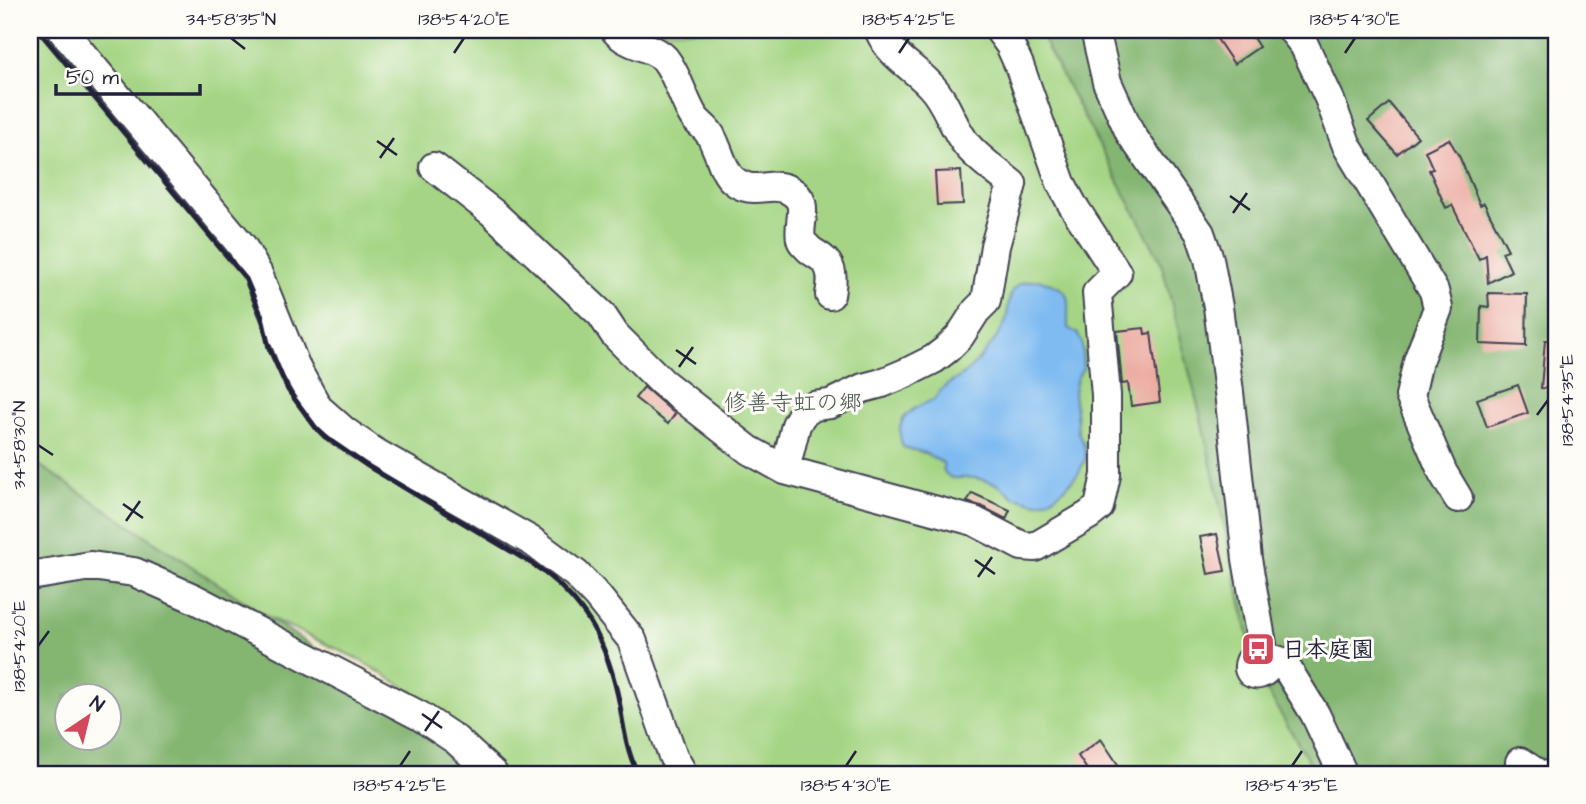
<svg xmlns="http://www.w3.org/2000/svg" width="1586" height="804" viewBox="0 0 1586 804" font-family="'Architects Daughter','Klee One',sans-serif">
<rect width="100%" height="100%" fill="#fdfcf7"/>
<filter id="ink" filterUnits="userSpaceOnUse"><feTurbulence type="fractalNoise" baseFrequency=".0143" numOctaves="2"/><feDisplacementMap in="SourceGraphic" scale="14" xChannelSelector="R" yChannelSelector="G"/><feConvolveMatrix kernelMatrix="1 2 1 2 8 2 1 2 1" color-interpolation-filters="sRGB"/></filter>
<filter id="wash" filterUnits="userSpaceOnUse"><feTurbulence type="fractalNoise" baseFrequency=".00686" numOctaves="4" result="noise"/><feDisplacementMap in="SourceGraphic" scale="28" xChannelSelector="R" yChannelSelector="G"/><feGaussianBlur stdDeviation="1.57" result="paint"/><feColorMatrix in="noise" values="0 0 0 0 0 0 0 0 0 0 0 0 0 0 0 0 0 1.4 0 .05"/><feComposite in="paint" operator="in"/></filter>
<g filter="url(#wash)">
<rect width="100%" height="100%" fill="#f0e9cf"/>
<!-- green -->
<path fill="#a5d584" stroke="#647c60" stroke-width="2" d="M30 30H1359L1393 774H480L414 693 356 658 131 553 30 548Z"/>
<!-- forest -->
<path fill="#84b672" stroke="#536c56" stroke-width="2" fill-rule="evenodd" d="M1038 30H1556V774H1316L1256 672 1200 414 1161 262Z
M30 459 504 774H30ZM66 696H108V738H66Z"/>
<!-- water -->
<path fill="#7fbbf1" stroke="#506e96" stroke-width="2" d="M1039 280C1075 290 1067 296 1068 328L1077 333 1082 342 1083 368 1077 378 1074 392 1078 432 1084 445 1086 458 1078 474 1065 488 1052 498 1037 503 1014 497 997 484 976 478H951L944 472 943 463 924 453 903 447C895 425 902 414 923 404 925 403 931 401 933 400 937 397 939 391 943 388 952 381 962 377 970 369 983 354 999 339 1006 320 1009 311 1007 298 1014 289 1020 281 1030 281 1039 280Z"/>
<g id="blocks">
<!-- building -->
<path fill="#ecaea4" d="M1211 30H1248L1259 47 1234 64Z
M1389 103 1418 137 1397 154 1368 121Z
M1449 139 1460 158 1480 205 1484 203 1508 250 1502 252 1511 271 1488 283 1486 255 1479 259 1452 205 1446 208 1429 170 1433 169 1425 151Z
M961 171 963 204 937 205 935 172Z
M1488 293 1527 294 1526 346 1480 344 1481 306 1489 307Z
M1144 328 1145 334 1151 333 1160 402 1131 406 1128 383 1122 384 1117 331Z
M1545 340H1556V389L1541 388Z
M1518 385 1528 413 1487 427 1477 399Z
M644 387 675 414 668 424 635 398Z
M972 493 1010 510 1006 519 981 506 967 502Z
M1217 534 1225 571 1208 574 1200 537Z
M1101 739 1119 766 1125 774H1090L1078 756Z"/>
</g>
</g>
<g filter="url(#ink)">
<use href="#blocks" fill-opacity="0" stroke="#414051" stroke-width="2"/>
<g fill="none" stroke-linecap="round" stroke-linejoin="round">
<!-- minor casing -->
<g stroke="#414051" stroke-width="32">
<path id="minor" d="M62 30 242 246 258 274 297 370 318 408 344 431 374 452 533 542 576 574 597 596 632 640 673 756 683 774
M615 30C629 47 652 45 665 59 678 75 683 100 694 117 698 123 705 127 709 133 712 137 714 142 716 147 721 158 724 172 733 180 753 197 770 180 789 190 812 202 797 222 801 239 802 243 804 244 807 247 812 253 819 255 824 260 834 269 832 283 830 295
M1095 30 1107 82 1130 133 1200 233 1209 259 1218 307 1229 392 1247 559 1263 650 1266 657 1267 669C1258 679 1245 674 1250 662 1252 657 1259 653 1263 650
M1292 30 1304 45 1329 98 1347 146 1434 291 1438 308 1418 361 1410 396 1443 473 1458 498
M434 167 493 213 601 314 615 335 662 382 749 450 785 470 974 521 1022 546 1035 547 1089 515 1099 507 1106 475V395L1097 293 1117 273 1072 204 1061 183 1019 65 1010 45 999 30
M785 470 796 425 802 414 814 406 830 404 863 388 882 383 908 372 934 359 947 349 960 336 976 311 986 301 995 246 1012 184C999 173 977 158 967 145 952 127 947 102 930 85 910 64 892 58 879 30
M30 576 91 566 134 572 193 598 420 716 456 740 493 774
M1266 657 1283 662 1315 714 1343 774
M1520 762 1538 774"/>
</g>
<!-- minor -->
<use href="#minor" stroke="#fff" stroke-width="28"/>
<!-- rail -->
<path stroke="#22223b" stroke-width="5" d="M38 30 246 279 262 317 269 348 288 390 316 428 325 437 366 465 531 563C585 599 608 643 620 706 624 730 627 752 638 774"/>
</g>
</g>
<!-- ticks -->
<path fill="none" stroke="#22223b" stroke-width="2.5" d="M231 38 245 49M454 53 464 38M899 53 909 38M1345 53 1355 38M377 141 397 155M380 158 394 138M1230 196 1250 210M1233 213 1247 193M676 350 696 364M679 367 693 347M1537 415 1548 400M38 445 53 455M123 504 143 518M126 521 140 501M975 560 995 574M978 577 992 557M38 646 49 631M422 714 442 728M425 731 439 711M400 766 410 751M846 766 856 751M1292 766 1302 751"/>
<!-- icons -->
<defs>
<g id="bus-square" transform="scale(1.75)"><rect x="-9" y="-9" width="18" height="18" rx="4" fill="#d1495b" stroke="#fdfcf7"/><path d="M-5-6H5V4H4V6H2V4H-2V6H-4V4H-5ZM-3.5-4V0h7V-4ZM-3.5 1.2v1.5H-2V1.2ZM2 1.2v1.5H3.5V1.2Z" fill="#fff"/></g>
</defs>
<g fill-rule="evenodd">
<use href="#bus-square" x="1258" y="649"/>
</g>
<g text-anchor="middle" stroke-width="6" stroke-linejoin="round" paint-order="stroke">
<!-- park labels -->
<g font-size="23" fill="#495851" stroke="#fdfcf7">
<text x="793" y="410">修善寺虹の郷</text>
</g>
<!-- poi labels -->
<g font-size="23" font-weight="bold" fill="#22223b" stroke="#fdfcf7" text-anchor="start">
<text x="1282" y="657">日本庭園</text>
</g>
</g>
<!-- margin -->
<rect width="1586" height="804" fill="none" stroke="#fdfcf7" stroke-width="77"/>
<!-- north arrow -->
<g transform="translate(88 717) rotate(35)"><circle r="33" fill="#fdfcf7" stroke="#a5a5ac" stroke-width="2"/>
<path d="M0-5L12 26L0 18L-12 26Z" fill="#d1495b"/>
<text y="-10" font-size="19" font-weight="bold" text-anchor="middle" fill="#22223b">N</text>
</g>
<!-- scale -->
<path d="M56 84v10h144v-10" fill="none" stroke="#22223b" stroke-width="3.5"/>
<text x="66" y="84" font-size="21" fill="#22223b" stroke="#fdfcf7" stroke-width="5" paint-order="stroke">50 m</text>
<rect x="38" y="38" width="1510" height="728" fill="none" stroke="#22223b" stroke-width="2.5"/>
<g font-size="18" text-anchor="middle" fill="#22223b">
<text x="231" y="25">34°58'35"N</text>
<text x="464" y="25">138°54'20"E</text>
<text x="909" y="25">138°54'25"E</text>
<text x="1355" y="25">138°54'30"E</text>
<text transform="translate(1567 400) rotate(-90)" y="6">138°54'35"E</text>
<text transform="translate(19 445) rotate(-90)" y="6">34°58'30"N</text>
<text transform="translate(19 646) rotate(-90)" y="6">138°54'20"E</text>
<text x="400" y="791">138°54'25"E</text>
<text x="846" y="791">138°54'30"E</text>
<text x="1292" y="791">138°54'35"E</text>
</g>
</svg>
